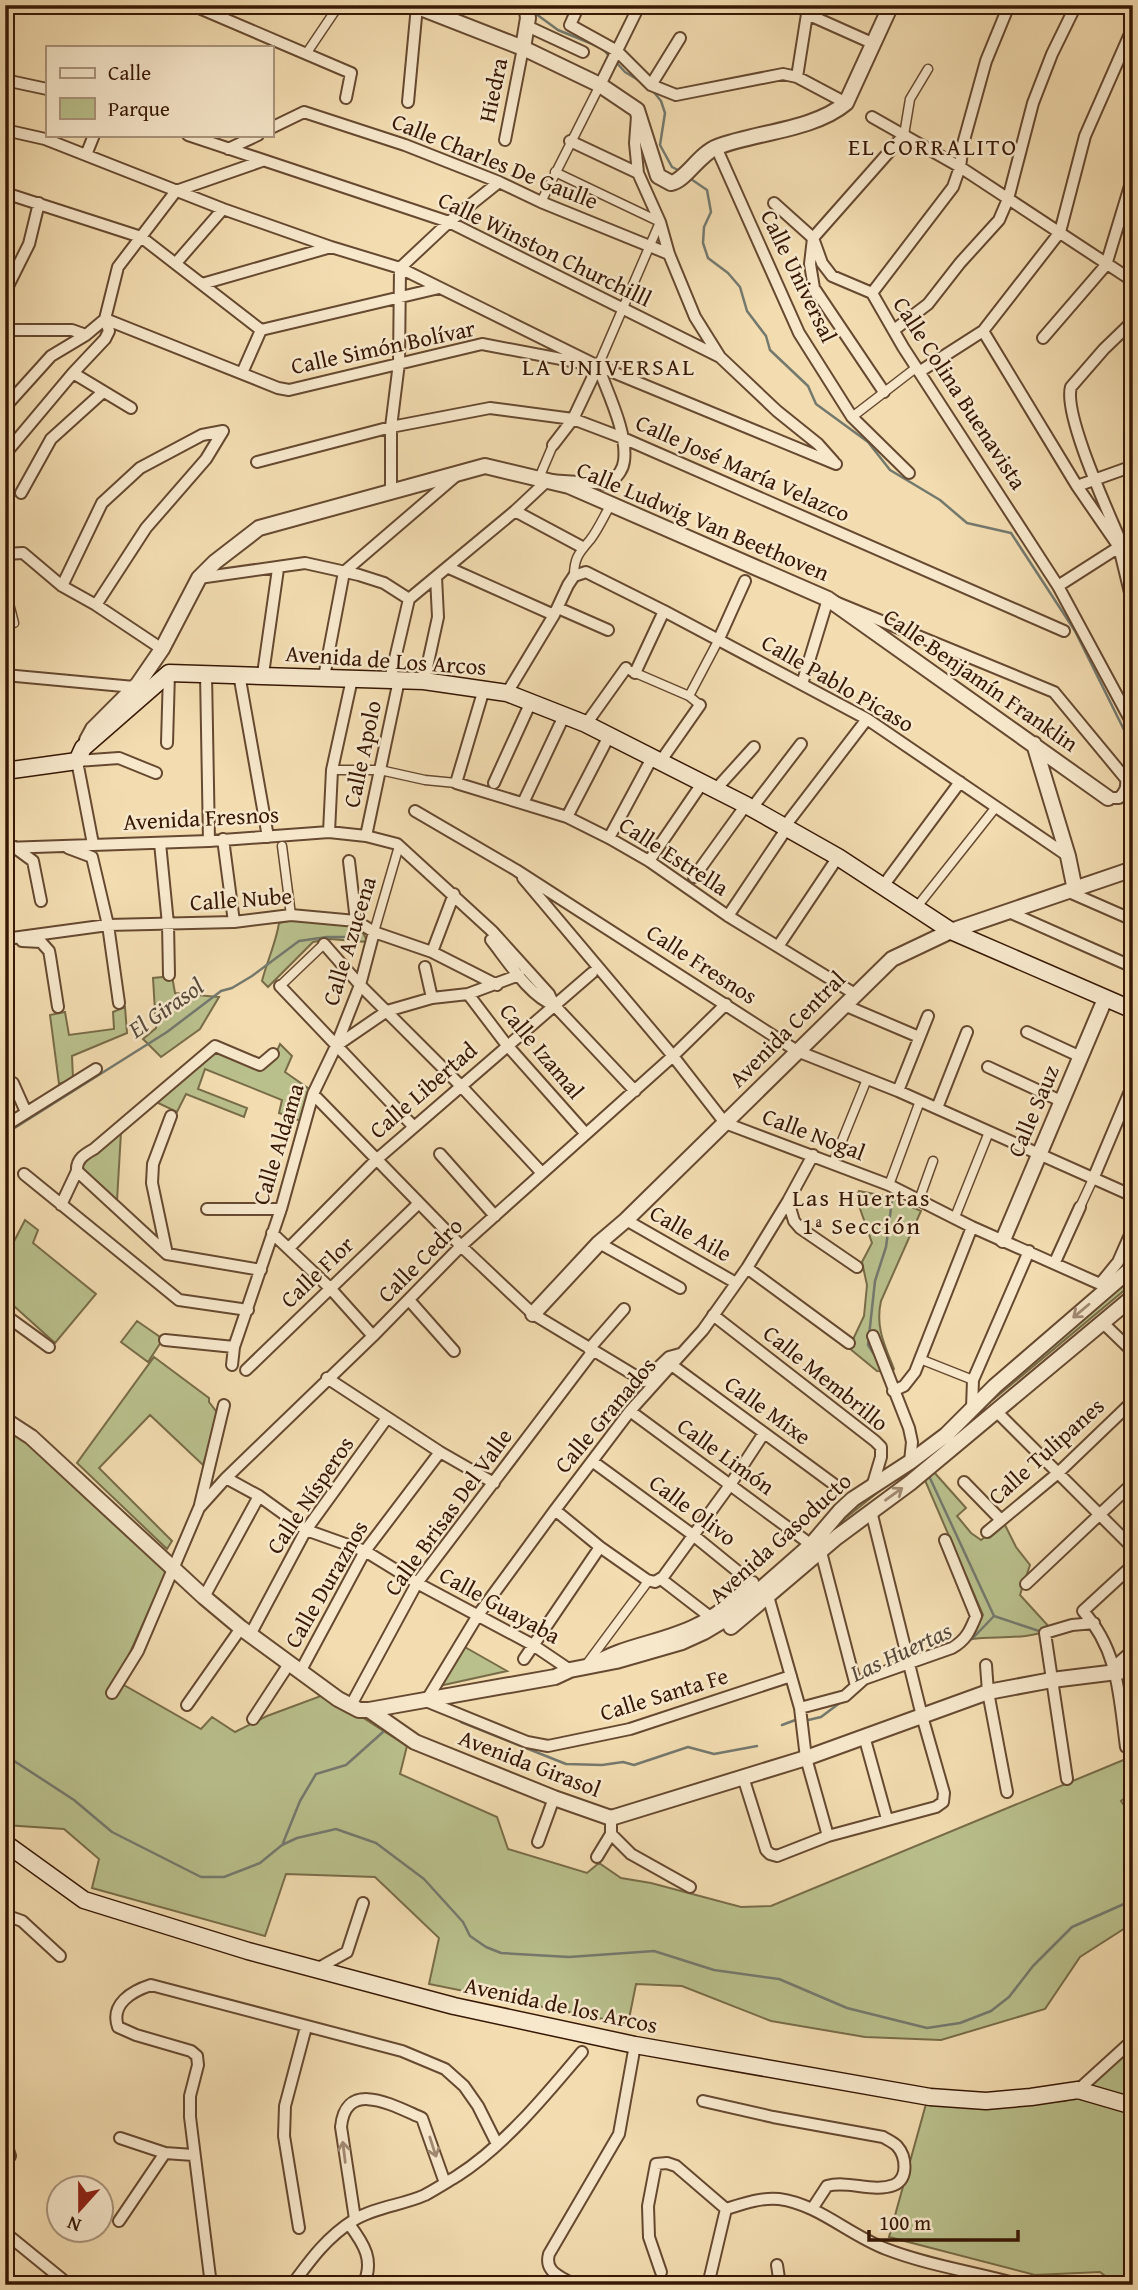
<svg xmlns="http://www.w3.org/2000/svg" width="1138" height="2290" viewBox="0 0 1138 2290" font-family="'Gentium Book Plus',serif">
<rect width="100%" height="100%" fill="#f2dcb0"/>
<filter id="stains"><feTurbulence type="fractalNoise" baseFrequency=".00286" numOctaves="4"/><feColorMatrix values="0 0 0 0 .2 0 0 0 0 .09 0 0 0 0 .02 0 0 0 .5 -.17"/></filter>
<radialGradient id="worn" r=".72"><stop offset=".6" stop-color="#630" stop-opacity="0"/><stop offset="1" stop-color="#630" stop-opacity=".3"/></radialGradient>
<!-- green -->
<path fill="#b9c08c" stroke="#786c48" stroke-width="2" d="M298 919 348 924 362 931 368 942 330 939 313 942 268 987 262 981C267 961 276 943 279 923Z
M172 976 175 993 219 997 200 1029 161 1057 143 1039 156 1028 153 978Z
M125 1007 127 1033 72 1056 73 1079 59 1084 50 1015 65 1012 69 1035 114 1029 113 1012Z
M280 1044 292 1056 285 1072 312 1091 301 1121 279 1113 282 1100 205 1069 198 1089 247 1108 244 1117 186 1094 177 1112 156 1102 217 1051 263 1069 274 1058Z
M121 1132 117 1201 79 1169 82 1158Z
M859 1191 890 1197 921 1211 881 1301C875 1327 885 1346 894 1369L892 1372 877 1371 849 1348 864 1316 867 1285 862 1262 872 1243 856 1197Z
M25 1220 38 1230 33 1243 96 1294 55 1343 5 1298 13 1274 5 1268V1253H8Z
M1133 1273V1283L970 1419 828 1532 854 1500 931 1448Z
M137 1321 163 1339 148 1362 121 1342Z
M154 1357 209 1398V1402L219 1415 203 1465 150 1415 99 1468 172 1541 167 1549 77 1463Z
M5 1426 32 1444 167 1571 117 1681 201 1729 212 1717 235 1732 267 1716 326 1694 407 1746 400 1774 497 1817 508 1849 587 1873 599 1863 621 1878 651 1883 741 1907 771 1906 1133 1756V1792L1121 1801 1133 1818V1923L1080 1957 1045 2009 941 2040 865 2037 771 2021 682 1986 636 1984 628 2024 429 1984 439 1938 375 1877 286 1874 265 1936 92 1888 99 1859 64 1829 5 1825Z
M933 1471 966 1508 957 1516 971 1533 981 1540 1004 1523 1016 1547 1030 1565 1020 1595 1051 1629C1028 1640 998 1636 972 1639L983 1615 924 1478Z
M463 1646 507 1671 439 1686Z
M1133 2049V2285H1117L1100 2272 1035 2275 889 2237 926 2104 1065 2101Z"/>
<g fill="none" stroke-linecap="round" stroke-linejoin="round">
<!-- stream -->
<path stroke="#74796e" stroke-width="2.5" d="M532 11 558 30 602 48 610 57
M615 61 625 72 643 83
M653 91 661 101 665 113 660 145 672 167 680 171
M688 177 707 190 711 212 704 227 703 243 708 258 728 273 740 287 747 311 766 336 770 350 808 386 816 404 868 442 890 470 940 500 967 523 1011 533 1075 631 1133 748
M5 1134 167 1032 221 991 232 988 252 976 299 941 327 937H355
M877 1359 868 1345 875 1281 886 1247 892 1200
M929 1476 994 1616 1042 1632
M966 1642 972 1639 994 1616
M804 1721 821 1717 841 1702
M461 1722 566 1764 602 1765 623 1762 634 1765 688 1747 714 1754 757 1746
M782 1725 798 1719
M5 1755 74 1800 112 1832 201 1877H224L260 1863 282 1845 297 1838 336 1829 376 1843 424 1879 463 1922 470 1936 486 1947 501 1953 569 1957 654 1951 714 1970 779 1979 847 2008 927 2028 960 2023 991 2011 1009 1997 1033 1966 1072 1927 1133 1900
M283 1843 300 1801 316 1774 346 1765 383 1732"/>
<!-- pedestrian casing -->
<g stroke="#664930" stroke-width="11">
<path id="pedestrian" d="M306 54 339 5
M904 135 910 99 928 69
M555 172 660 222 598 366
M541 202 600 85
M852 417 917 367
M539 478 553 445
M574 576C574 558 579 553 590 540 598 530 604 516 611 504
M5 588 14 623
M631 671 689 696 700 705
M689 696 718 641
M332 770H380L425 780 456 783
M282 846 291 915
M916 908 996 807
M374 932 399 846
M280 986 324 944
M833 1163 867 1079
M889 1185 920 1101
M919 1200 933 1161
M1080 1207 1093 1179
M955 1217 989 1132
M920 1359 973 1380
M586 1665 649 1580"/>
</g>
<!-- minor casing -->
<g stroke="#664930" stroke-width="14">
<path id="minor" d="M192 5 351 73 346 98
M579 5 570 25 617 51 651 85 676 95 783 74 797 77 846 103
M527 26 583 52
M797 77 807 14 872 43
M5 80 47 89
M600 85 639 6
M651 85 680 38
M408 102 417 6
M637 116 635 143 638 173 660 222 669 254 695 317 720 357 777 411 818 444 834 462
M872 117 960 167 1133 281
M271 128 304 112 405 145 499 182 541 202 669 254
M5 130 45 139 223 209 331 247 400 268 598 366 836 464
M188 135 449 222 720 357
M505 140 523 48
M570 141 638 173
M716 147 799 333 852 417 909 473
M228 149 258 135
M86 155 94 135
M5 193 141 237 261 330
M774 203 813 238 822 263 832 276 872 293
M813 238 810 264 814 288 884 392
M813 238 904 135
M176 263 223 209
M202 284 331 247
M5 292 29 244 39 203
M872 293 903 347 1058 586 1133 725
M872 293 953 187 960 167 963 144 986 61 1009 5
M105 319 278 388 289 390 482 344 582 363
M1133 321 1104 349 1071 387C1063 414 1108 511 1120 540L1119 547 1133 605
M5 330H72L86 335
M261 330 439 288
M894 330 928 304 960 263 999 220 1008 199 1033 103 1052 54 1076 5
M983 331 1077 486 1119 547
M1043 338 1106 265 1133 176
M919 372 983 331 1060 232 1085 136 1133 27
M73 373 131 408
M242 373 261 330
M5 407 51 356 86 335 105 319 118 267 176 191 262 161
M553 445 573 419 598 366
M5 454 73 373 105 339 109 331 105 319
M257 462 391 427 490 408 573 419 623 438 1064 631
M1077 486 1133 466
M391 490V427L399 363 400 268 449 222 499 182
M21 493 51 439 103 392
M515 511 582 547
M5 554 23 553 62 586 96 605 162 649
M449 568 554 615
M199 578 305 563 359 575 384 583 409 599
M62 586 102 503 140 468 202 435 223 431
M1058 586 1119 547 1133 543
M409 599 515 511 548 480 610 484C616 477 623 471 624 461 628 433 607 392 598 366
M96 605 146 528 206 459 223 431
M558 608 608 630
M718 641 745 581
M206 673 209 841
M635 673 664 611
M239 674 268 837
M263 674 278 569
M5 675 134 687
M324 677 344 572 457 475
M390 680 409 599
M424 681 438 617 436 577
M802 684 828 599 1054 692 1126 779C1127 788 1125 792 1119 798H1108
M484 689 456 783 567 817 609 838 649 861 728 916 855 994
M507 693 554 615 568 585 574 576 586 572 664 611 867 719 1068 856
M586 724 626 668
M167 743 169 673
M660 762 700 705
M494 783 530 704
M716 789 754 747
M523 803 564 716
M752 808 801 744
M415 811 516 870 797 1051 898 1091 1133 1196
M567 817 609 736
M785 826 867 719
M329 832 332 770 352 679
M366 836 399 680
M609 838 652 758
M223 839 234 922
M160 843 168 924 169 975
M93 844 77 761 119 758 156 773
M14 847 33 861 41 901
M5 848 209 841 329 832 366 836 397 844 493 932 549 994 554 1005 635 1091
M68 848 92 857 108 925 119 1003
M349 861 356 921
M649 861 703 782
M694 877 746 805
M523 878 673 1056 725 1123 889 1185 972 1227 1109 1288
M883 886 960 782
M1069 892 1133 920
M1009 912 1133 967
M728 916 787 828
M5 939 108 925 234 922 291 915 356 921 374 932 432 952 497 985
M491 940C507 960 530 997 554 1005
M22 941 41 942 49 951 50 956 58 1007
M324 944 360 985 461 1086 542 1173
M779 945 838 857
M432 952 454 894
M425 967 432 998
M280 986 413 1126
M468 994 506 1044 586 1134
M844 1005 919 1037
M1027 1032 1081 1057
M336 1046 387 1011 432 998 468 994 519 975
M988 1067 1063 1102
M13 1083 26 1112
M898 1091 928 1016
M313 1094 461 1246 533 1314 644 1381 669 1357 680 1354
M937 1108 967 1032
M5 1126 96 1069
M440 1154 495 1216
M24 1174 179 1300 248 1310
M1093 1179 1133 1084
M788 1201 794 1221 800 1228 857 1267
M61 1205 77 1171
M207 1209H281
M626 1220 736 1283
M272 1233 330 1288 373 1336
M599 1243 680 1288
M289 1248 376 1160 592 973
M167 1254 152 1183 153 1164 171 1116
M1055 1262 1080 1207
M747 1268 849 1343
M261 1270 167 1254 77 1171C76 1159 85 1154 94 1149L215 1046 260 1065 273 1054
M1100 1284 1118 1262 1133 1228
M409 1300 454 1351
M5 1315 49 1347
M713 1315 875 1441 881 1447V1457L872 1487
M1102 1322 1133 1352
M873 1336 909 1428 912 1442 910 1462
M165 1340 234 1347
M589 1349 624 1309
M232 1365 234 1347 281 1209 313 1094 336 1046 360 985 374 932
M673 1366 839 1488
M246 1370 418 1204
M327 1378 440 1452 494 1483
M893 1391 904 1386 915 1372 972 1227
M972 1408 973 1380 1029 1251
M995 1410 1133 1548
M630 1411 821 1552 856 1686
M592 1461 693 1535 768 1596 800 1708 806 1758 828 1836
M226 1478 259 1496 306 1530 365 1551 417 1583 533 1645 570 1670
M964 1482 1000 1519
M200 1505 224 1405
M555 1510 600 1547 647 1580 655 1582 663 1577 730 1485 764 1433
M987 1532 1058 1473 1133 1401
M661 1579 709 1616
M1026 1584 1133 1483
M204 1597 259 1496
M250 1635 306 1530 387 1418
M524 1659 600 1547
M589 1665C623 1643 660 1642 696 1624 717 1614 735 1597 753 1582
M986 1665 988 1692 1007 1792
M1115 1666 1133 1650
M300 1672 365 1551 440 1452
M791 1676 630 1729 548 1746 527 1742 426 1701 478 1615 555 1510 630 1411 703 1330 747 1268 788 1201 813 1155
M112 1693 138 1651 199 1508 226 1478 373 1336 461 1246 673 1056 726 1004
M187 1705 241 1628
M350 1707 417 1583 593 1351
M800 1708 845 1696 864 1679 952 1648C966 1640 970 1631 976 1616L945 1540
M253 1719 289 1664
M864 1736 887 1819
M1126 1747C1119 1696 1119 1651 1083 1611L1133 1565
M743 1777 766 1850 770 1854 777 1856 828 1836 936 1807 943 1802 944 1793 922 1716 871 1511
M1067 1779 1045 1633 1072 1625 1094 1623
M611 1818V1834L631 1854 690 1887
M538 1842 554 1798
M597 1857 611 1834
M5 1915 22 1921 60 1956
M315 1970 347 1952 363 1903
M1078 2090 1133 2040
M703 2101 773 2117 883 2137C888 2140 893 2142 897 2146 906 2156 909 2178 894 2185 873 2193 848 2180 827 2186L812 2209
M120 2138 165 2153 193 2155
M5 2141 10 2156 5 2164
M726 2209C742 2204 762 2197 779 2199 818 2204 849 2235 886 2249 930 2266 976 2272 1021 2285
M355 2219 341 2127C346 2078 394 2106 422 2118L445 2183
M119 2221 165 2153
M349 2224C364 2244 375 2261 363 2285
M299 2228 284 2136 285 2106 306 2027
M9 2236 63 2280 66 2285
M777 2265 780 2285
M661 2272 649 2237 648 2206 656 2164 667 2163 676 2166 726 2209
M211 2285 190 2117V2096L198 2065 197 2056 191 2051 136 2035 118 2027C110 2004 132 1991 151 1985L402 2051 445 2069 464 2086 478 2106 497 2144
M292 2285C311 2259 327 2237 354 2220 375 2207 403 2205 425 2195 436 2189 447 2182 457 2176 504 2146 546 2095 582 2052
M574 2285C560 2276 544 2272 549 2254L619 2134 635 2045
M708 2285 726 2209"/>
</g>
<!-- tertiary casing -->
<g stroke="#664930" stroke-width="18">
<path id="tertiary" d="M413 5 523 48 600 85 637 110 658 176 671 183C685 181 699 154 717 147 756 132 814 130 846 103L891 5
M523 48 528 18 526 5
M87 740 93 729 138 684 162 649 199 578 215 562 259 528 485 466 569 486 828 599 1108 798
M1034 744 1068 856 1075 890
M1003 1240 1105 999
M533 1314 599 1243 626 1220 892 959 951 931 1133 869
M5 1420 31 1437 204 1597 241 1628 338 1699 359 1710H369L555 1677 570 1670 616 1661 682 1642 704 1632 729 1617 811 1545 840 1511 853 1499 910 1462 946 1435 995 1386 1133 1267
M731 1627 837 1537 910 1483 1133 1297
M369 1710 415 1742 554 1798 611 1818 806 1758 988 1692 1052 1680 1133 1670"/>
</g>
<!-- secondary casing -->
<g stroke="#371805" stroke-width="19">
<path id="secondary" d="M5 771 77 761 83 748 169 673 424 681 507 693 586 724 746 805 838 857 951 931 1133 1010
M5 1843 84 1900 248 1951 454 2006 635 2045 930 2097 986 2101 1031 2097 1078 2090 1133 2106"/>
</g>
<!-- pedestrian -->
<use href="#pedestrian" stroke="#f7e8cc" stroke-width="8"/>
<!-- minor -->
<use href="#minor" stroke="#f7e8cc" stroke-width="10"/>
<!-- tertiary -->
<use href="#tertiary" stroke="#f7e8cc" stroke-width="14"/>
<!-- secondary -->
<use href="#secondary" stroke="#f7e8cc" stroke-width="16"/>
</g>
<!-- one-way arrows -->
<defs><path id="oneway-shaft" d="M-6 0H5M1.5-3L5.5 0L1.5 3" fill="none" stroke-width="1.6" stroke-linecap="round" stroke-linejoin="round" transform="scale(1.75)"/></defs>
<g stroke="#a18a72">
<use href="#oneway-shaft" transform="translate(1081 1311) rotate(140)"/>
<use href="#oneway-shaft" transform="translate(894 1494) rotate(-36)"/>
<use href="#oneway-shaft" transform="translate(433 2147) rotate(72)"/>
<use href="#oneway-shaft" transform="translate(344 2152) rotate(-97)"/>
</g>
<g text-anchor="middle" stroke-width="5" stroke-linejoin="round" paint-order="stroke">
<!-- street labels -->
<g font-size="23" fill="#371805" stroke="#f7e8cc">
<text transform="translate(493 90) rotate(-78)" y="8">Hiedra</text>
<text transform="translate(495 161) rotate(22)" y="8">Calle Charles De Gaulle</text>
<text transform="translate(545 249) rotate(26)" y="8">Calle Winston Churchilll</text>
<text transform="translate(799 276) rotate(64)" y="8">Calle Universal</text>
<text transform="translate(383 347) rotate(-12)" y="8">Calle Simón Bolívar</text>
<text transform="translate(960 393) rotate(57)" y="8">Calle Colina Buenavista</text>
<text transform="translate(743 468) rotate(24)" y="8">Calle José María Velazco</text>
<text transform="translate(703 521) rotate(23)" y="8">Calle Ludwig Van Beethoven</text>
<text transform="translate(386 660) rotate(4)" y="8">Avenida de Los Arcos</text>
<text transform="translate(981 680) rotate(35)" y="8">Calle Benjamín Franklin</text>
<text transform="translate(838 683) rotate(30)" y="8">Calle Pablo Picaso</text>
<text transform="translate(362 754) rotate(-78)" y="8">Calle Apolo</text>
<text transform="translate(201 818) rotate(-3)" y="8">Avenida Fresnos</text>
<text transform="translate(674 856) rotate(33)" y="8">Calle Estrella</text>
<text transform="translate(241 899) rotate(-4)" y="8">Calle Nube</text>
<text transform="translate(349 941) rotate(-73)" y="8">Calle Azucena</text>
<text transform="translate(702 964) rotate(33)" y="8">Calle Fresnos</text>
<text transform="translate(787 1029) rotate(-45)" y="8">Avenida Central</text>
<text transform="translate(542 1051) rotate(50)" y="8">Calle Izamal</text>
<text transform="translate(423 1090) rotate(-41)" y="8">Calle Libertad</text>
<text transform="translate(1033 1111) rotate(-67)" y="8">Calle Sauz</text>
<text transform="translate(814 1134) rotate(21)" y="8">Calle Nogal</text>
<text transform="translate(278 1144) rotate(-73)" y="8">Calle Aldama</text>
<text transform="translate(691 1233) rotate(30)" y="8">Calle Aile</text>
<text transform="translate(420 1260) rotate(-45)" y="8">Calle Cedro</text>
<text transform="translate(317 1272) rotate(-44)" y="8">Calle Flor</text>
<text transform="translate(826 1378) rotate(39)" y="8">Calle Membrillo</text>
<text transform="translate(768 1410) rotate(36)" y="8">Calle Mixe</text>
<text transform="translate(605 1415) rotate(-50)" y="8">Calle Granados</text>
<text transform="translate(1046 1451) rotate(-42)" y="8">Calle Tulipanes</text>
<text transform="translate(726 1456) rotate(36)" y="8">Calle Limón</text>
<text transform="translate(310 1495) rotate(-56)" y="8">Calle Nísperos</text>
<text transform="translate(693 1510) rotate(37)" y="8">Calle Olivo</text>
<text transform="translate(448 1512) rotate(-54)" y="8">Calle Brisas Del Valle</text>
<text transform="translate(780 1538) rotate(-42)" y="8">Avenida Gasoducto</text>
<text transform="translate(326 1584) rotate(-60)" y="8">Calle Duraznos</text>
<text transform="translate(500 1605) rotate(29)" y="8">Calle Guayaba</text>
<text transform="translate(664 1694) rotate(-17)" y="8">Calle Santa Fe</text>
<text transform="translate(530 1763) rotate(21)" y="8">Avenida Girasol</text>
<text transform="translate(561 2005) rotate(12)" y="8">Avenida de los Arcos</text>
</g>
<!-- neighbourhood labels -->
<g font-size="24" letter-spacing="2" fill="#371805" stroke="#f7e8cc">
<text x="933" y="155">EL CORRALITO</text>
<text x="609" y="375">LA UNIVERSAL</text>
<text x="862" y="1206">Las Huertas<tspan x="862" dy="28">1ª Sección</tspan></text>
</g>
<!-- water labels -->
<g font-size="24" font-style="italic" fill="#56493a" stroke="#f7e8cc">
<text transform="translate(166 1008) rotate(-35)" y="8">El Girasol</text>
<text transform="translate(901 1652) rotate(-25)" y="8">Las Huertas</text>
</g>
</g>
<!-- margin -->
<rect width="1138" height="2290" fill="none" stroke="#f2dcb0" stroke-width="28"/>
<rect x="7" y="7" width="1124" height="2276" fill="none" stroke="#371805" stroke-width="3.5"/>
<rect x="14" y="14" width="1110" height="2262" fill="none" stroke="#371805" stroke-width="2"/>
<!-- legend -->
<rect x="46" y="46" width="228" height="91" fill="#f7e8cc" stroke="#aa957c" stroke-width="2"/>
<rect x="60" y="68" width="35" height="10" fill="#f7e8cc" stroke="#aa957c" stroke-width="2"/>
<text x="108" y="80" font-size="21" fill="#371805">Calle</text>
<rect x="60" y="98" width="35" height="21" fill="#b9c08c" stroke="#aa957c" stroke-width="2"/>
<text x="108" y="116" font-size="21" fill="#371805">Parque</text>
<!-- north arrow -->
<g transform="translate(80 2209) rotate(201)"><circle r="33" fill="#f7e8cc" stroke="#aa957c" stroke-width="2"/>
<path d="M0-5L12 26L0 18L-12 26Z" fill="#8f2418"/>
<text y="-10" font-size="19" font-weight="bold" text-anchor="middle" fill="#371805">N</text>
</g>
<!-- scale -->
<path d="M869 2230v10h149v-10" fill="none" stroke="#371805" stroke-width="3.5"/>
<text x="879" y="2230" font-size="21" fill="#371805" stroke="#f7e8cc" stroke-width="5" paint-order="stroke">100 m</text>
<rect width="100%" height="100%" filter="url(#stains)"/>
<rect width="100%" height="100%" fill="url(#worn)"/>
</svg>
